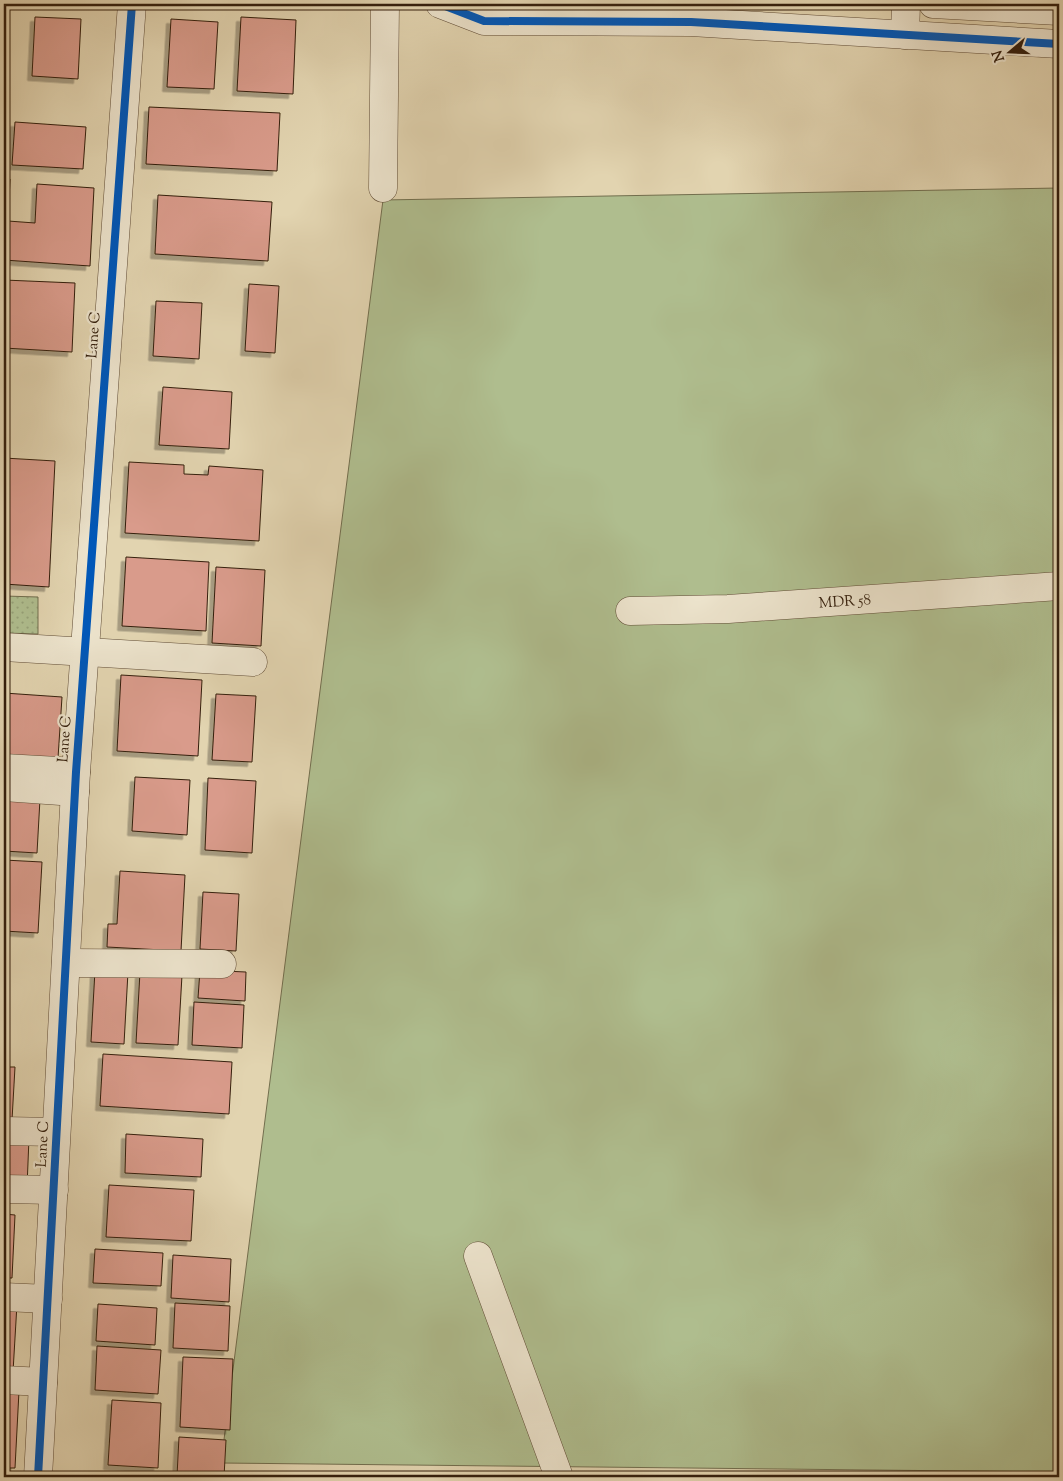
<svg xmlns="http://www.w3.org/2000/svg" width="1063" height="1481" viewBox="0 0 1063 1481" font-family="'Sorts Mill Goudy',serif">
<defs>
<pattern id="grass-dots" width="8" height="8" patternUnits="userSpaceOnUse" patternTransform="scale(1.25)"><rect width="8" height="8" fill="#afbd8e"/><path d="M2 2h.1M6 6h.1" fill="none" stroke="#97a279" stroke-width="1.8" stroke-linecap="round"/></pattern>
<filter id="shadow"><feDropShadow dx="-4.5" dy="4.5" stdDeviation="0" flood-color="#0004"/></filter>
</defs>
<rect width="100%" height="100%" fill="#e2d4b0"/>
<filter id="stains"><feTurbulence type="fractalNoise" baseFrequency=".004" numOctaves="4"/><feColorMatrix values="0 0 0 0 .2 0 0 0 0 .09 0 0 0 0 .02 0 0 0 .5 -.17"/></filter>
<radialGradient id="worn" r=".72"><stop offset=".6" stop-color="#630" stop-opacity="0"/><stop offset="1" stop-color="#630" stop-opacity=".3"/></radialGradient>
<!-- grass -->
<path fill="url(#grass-dots)" stroke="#726e4e" d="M4 596 38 597V634L4 633Z"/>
<!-- pitch -->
<path fill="#afbd8e" stroke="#726e4e" d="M1059 188V1472L221 1463 383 200Z"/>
<!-- building -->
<path fill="#d99b8b" stroke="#341f0d" filter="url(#shadow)" d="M35 17 81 19 78 79 32 76Z
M241 17 296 20 293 94 237 91Z
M171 19 218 22 214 89 167 87Z
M149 107 280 113 277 171 146 164Z
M15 122 86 127 83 169 12 165Z
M4 179H10L8 221 35 223 37 184 94 188 90 266 4 260Z
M158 195 272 202 268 261 155 254Z
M4 280 75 283 72 352 4 348Z
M249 284 279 286 275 353 245 351Z
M156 301 202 303 199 359 153 356Z
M4 369H9L6 437H4Z
M163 387 232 392 229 449 159 445Z
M4 458 55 461 49 587 4 584Z
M129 462 184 465V474L208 475 209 466 263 470 259 541 125 533Z
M126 557 209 562 206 631 122 626Z
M216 567 265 570 261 646 212 643Z
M121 675 202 680 198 756 117 751Z
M4 693 62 697 58 758 4 755Z
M216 694 256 696 252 762 212 760Z
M135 777 190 780 187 835 132 831Z
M208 778 256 781 252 853 205 850Z
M4 797 40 799 37 853 4 851Z
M4 860 42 862 38 933 4 931Z
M120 871 185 875 181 951 107 947 108 924H117Z
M203 892 239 894 236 951 200 949Z
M95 970 128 972 124 1044 91 1042Z
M200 970 246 972 245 1001 198 998Z
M140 972 182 975 178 1045 136 1043Z
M194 1002 244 1005 242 1048 192 1045Z
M103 1054 232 1062 229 1114 100 1106Z
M4 1067H15L12 1120 4 1119Z
M126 1134 203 1139 201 1177 125 1173Z
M4 1137 29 1138 27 1187 4 1186Z
M109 1185 194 1190 191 1241 106 1237Z
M4 1214 15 1215 12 1278H4Z
M95 1249 163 1253 161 1286 93 1283Z
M173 1255 231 1259 229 1302 171 1298Z
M4 1303 17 1304 13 1372H4Z
M175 1303 230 1306 228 1351 173 1348Z
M98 1304 157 1308 155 1345 96 1341Z
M97 1346 161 1350 158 1394 95 1390Z
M183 1357 233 1359 230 1430 180 1427Z
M4 1390 19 1391 15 1468H4Z
M112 1400 161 1403 158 1468 108 1465Z
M179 1437 226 1440 224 1477 177 1476Z"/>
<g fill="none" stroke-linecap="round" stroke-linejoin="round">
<!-- minor casing -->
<g stroke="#604c36" stroke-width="29">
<g id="minor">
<path d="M440 4 484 21 691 22 1059 44"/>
<path d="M933 4 1059 11"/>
<path d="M905 35 906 4"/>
<path d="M383 188 385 4"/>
<path id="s1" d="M630 611 728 609 1059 586"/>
<path d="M4 647 253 662"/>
<path d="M4 768 76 772"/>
<path d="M4 787 75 792"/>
<path d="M66 963 222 964"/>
<path d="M4 1131 56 1132"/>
<path d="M4 1189 54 1190"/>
<path d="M478 1256 559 1477"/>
<path d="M4 1297 48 1299"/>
<path d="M4 1380 43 1382"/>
<path d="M38 1477 76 772 132 4"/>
</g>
</g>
<!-- minor -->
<use href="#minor" stroke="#ece3cc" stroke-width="28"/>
<!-- cycleway casing -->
<g stroke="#ece3cc" stroke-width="11">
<path id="cycleway" d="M440 4 484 21 691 22 1059 44
M38 1477 76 772 132 4"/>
</g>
<!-- cycleway -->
<use href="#cycleway" stroke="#0057b8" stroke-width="8"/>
</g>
<g text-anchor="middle" stroke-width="4.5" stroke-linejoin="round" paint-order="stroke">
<!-- street labels -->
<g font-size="15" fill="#341f0d" stroke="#ece3cc">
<text transform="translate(93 335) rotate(-86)" y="5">Lane C</text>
<text dy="5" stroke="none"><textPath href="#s1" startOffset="215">MDR 58</textPath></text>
<text transform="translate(64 739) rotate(-86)" y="5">Lane C</text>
<text transform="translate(42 1144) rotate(-87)" y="5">Lane C</text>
</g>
</g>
<!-- margin -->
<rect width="1063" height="1481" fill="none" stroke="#e2d4b0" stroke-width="20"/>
<rect x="5" y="5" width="1053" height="1471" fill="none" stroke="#341f0d" stroke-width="2.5"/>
<rect x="10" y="10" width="1043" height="1461" fill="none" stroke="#341f0d"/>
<!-- north arrow -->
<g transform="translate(1010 52) rotate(251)" stroke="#ece3cc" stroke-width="4" paint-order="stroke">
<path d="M0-4L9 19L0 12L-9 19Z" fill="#341f0d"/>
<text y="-8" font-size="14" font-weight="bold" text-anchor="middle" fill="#341f0d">N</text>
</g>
<rect width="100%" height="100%" filter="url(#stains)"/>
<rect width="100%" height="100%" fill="url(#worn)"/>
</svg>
